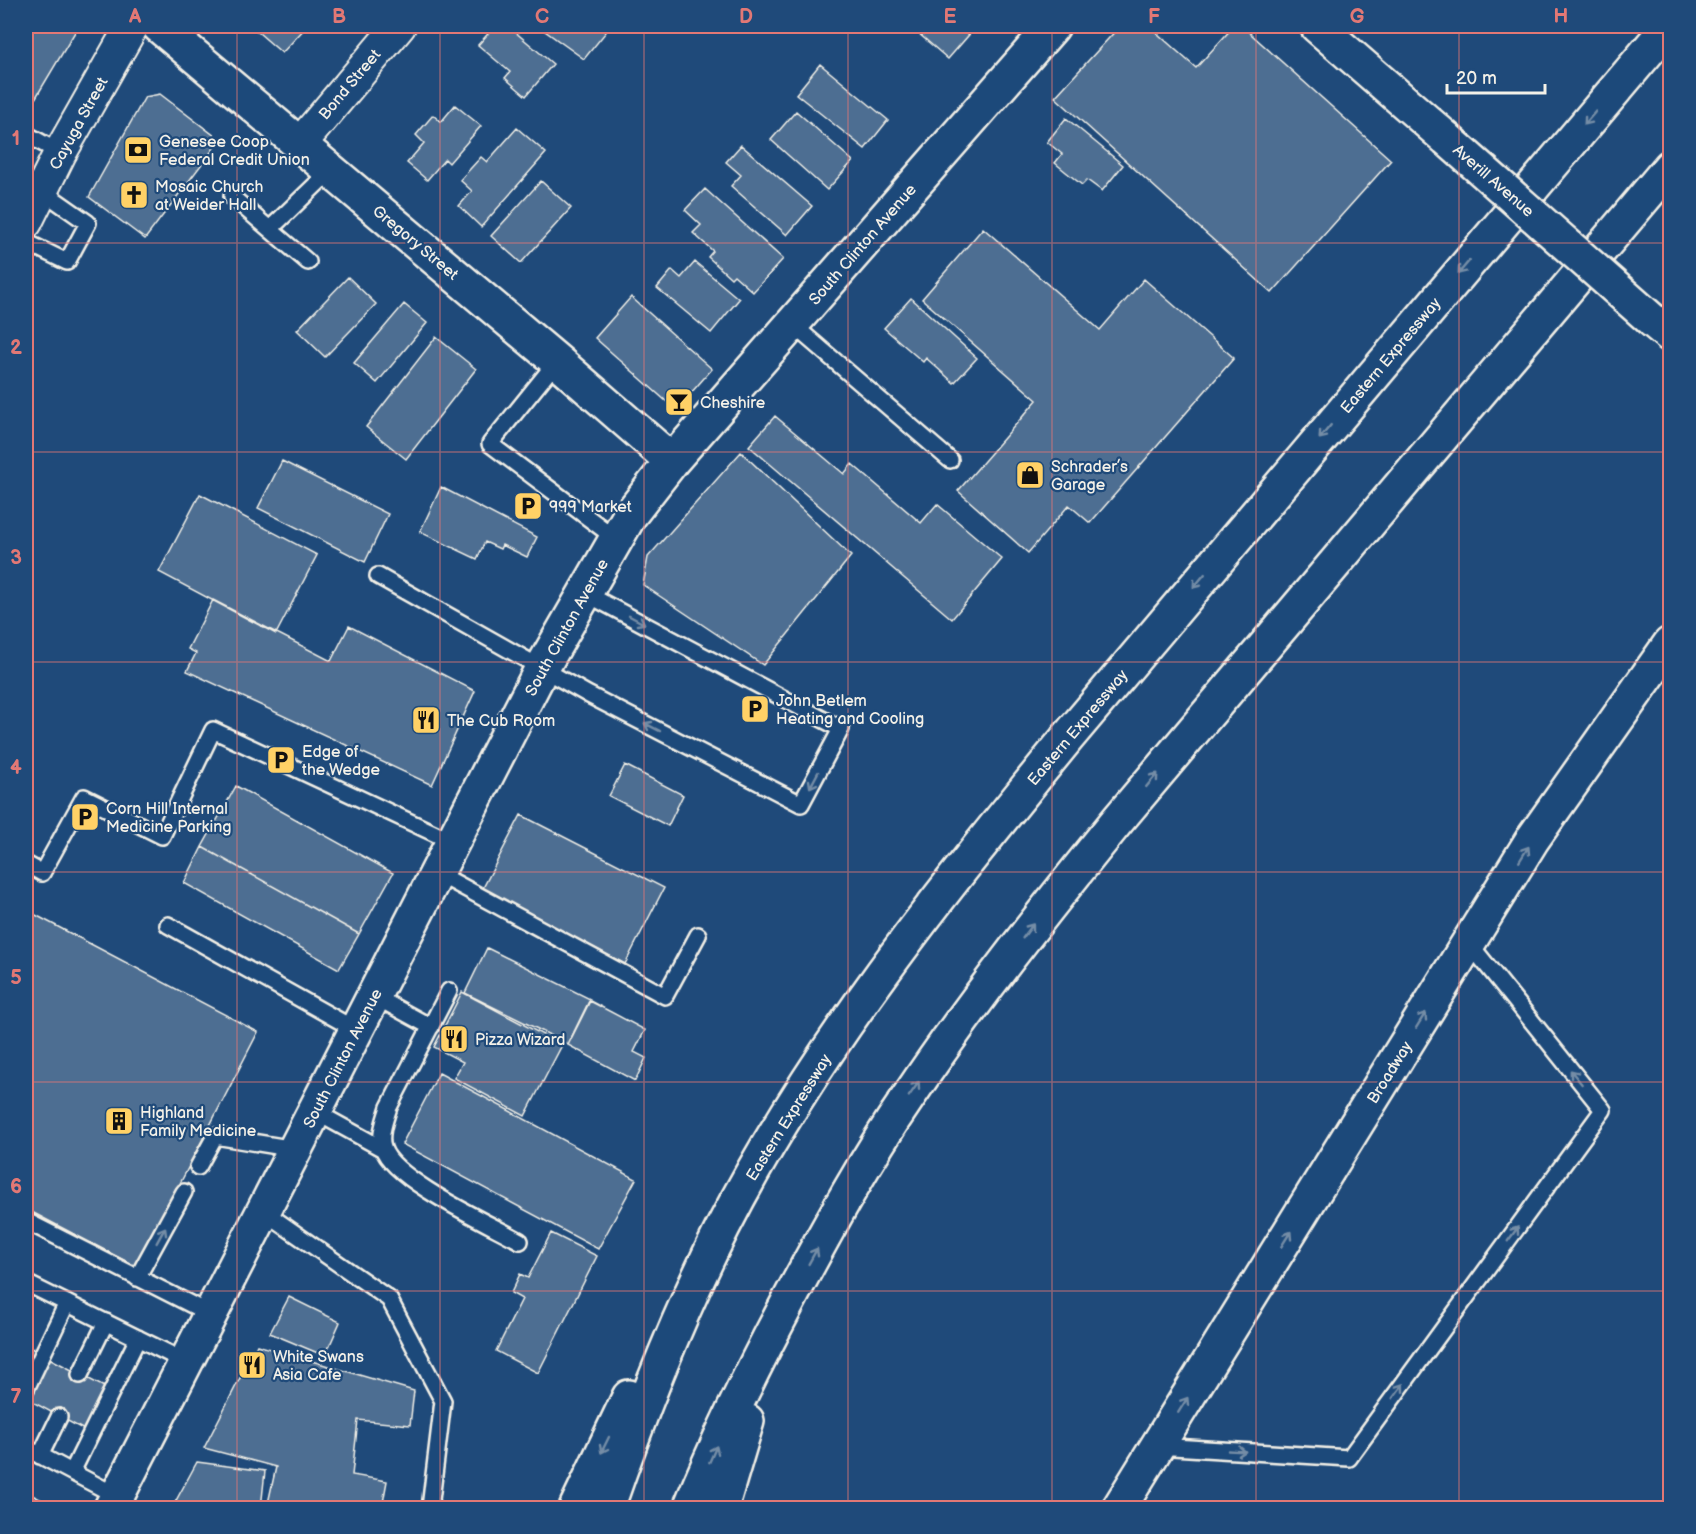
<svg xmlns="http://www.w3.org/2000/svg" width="1696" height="1534" viewBox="0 0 1696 1534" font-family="'Balsamiq Sans',sans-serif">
<rect width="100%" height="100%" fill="#1f4a7a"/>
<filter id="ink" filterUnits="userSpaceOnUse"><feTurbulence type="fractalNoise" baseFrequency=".0167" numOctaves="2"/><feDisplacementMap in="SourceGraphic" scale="12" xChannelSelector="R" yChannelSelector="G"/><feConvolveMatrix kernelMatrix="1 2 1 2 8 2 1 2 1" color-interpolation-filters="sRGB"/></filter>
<g filter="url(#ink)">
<!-- building -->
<path fill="#4d6e92" stroke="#f4f1e8" stroke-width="1.5" d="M26 26 78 27 32 104 26 101Z
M251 26H307L282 53Z
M495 26H508L553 64 526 96 505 78 510 72 478 45Z
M538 26H598L606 32 584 59Z
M910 26H970L974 29 948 59Z
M1120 26H1149L1196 68 1234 26H1242L1391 160 1272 293 1055 97Z
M820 64 888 120 865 149 796 94Z
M160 94 220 140 145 239 89 197 145 97Z
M455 105 481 126 449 163 445 159 427 180 407 163 424 143 416 135 433 115 441 122Z
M796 111 853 161 827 190 771 140Z
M1066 118 1123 165 1102 191 1087 180 1082 185 1055 163 1062 154 1047 142Z
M517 128 546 153 481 227 459 206 472 191 460 180 481 157 487 162Z
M741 145 812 206 787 235 731 186 741 175 726 162Z
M541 181 571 208 521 263 491 236Z
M705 189 783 259 753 292 734 275 731 278 708 257 713 251 693 233 701 225 685 210Z
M983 228 1100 330 1144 279 1234 358 1090 523 1069 505 1028 553 958 491 1037 400 922 299Z
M695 262 739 299 711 333 657 288 672 270 681 278Z
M348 277 376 304 325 357 297 330Z
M631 297 712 369 676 410 595 338Z
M911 298 977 358 954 383 926 358 923 362 884 328Z
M404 304 427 323 377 383 354 363Z
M436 337 476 369 406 459 366 427Z
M775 416 844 474 852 464 921 523 937 504 1002 559 952 619 749 446Z
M741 452 851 556 763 665 643 585 648 557Z
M282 461 388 514 365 562 258 508Z
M441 487 537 537 527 557 502 545 500 549 485 542 477 559 420 532Z
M200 494 317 555 276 634 159 572Z
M213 600 331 661 349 626 475 691 432 785 187 671 196 653 188 649Z
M625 765 683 795 668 826 609 796Z
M236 786 393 873 359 934 202 847Z
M521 815 664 888 625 964 482 890Z
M202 847 359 934 339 969 184 883Z
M26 910 258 1032 137 1267 26 1209Z
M487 948 590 999 568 1044 465 993Z
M462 992 562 1045 525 1116 454 1078 463 1062 434 1047Z
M590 1001 645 1030 634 1052 646 1058 635 1081 568 1045Z
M439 1073 636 1179 598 1249 402 1144Z
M551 1233 597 1256 538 1373 496 1351 522 1299 511 1293 520 1274 528 1278Z
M289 1297 340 1322 325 1356 270 1333Z
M26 1345 38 1352 26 1377Z
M257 1345 414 1391 410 1425 358 1420 352 1475 387 1481 382 1508H267L276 1467 204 1448Z
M49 1358 110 1390 88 1432 27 1399Z
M197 1462 265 1471 261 1508H172Z
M26 1492 58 1508H26Z"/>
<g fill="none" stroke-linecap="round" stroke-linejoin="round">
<!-- service casing -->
<g stroke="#f4f1e8" stroke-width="20">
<path id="service" d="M26 134 60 153
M232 197 308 262
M270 229 331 170
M26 242 67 262 88 223 41 190
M792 324 950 460
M557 361 490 444 615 538
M378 576 589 695 801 804 841 729 585 593
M26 864 42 873 84 797 162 836 213 730 453 842
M437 873 665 996 698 935
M168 925 356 1030
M449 991 389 1107C385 1120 379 1135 383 1148 393 1180 490 1224 520 1241
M374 996 431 1027
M314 1111 383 1149
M198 1167 215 1136 295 1149
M263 1211 389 1299 443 1401 430 1508
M26 1221 210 1314
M137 1278 184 1192
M26 1283 186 1362
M80 1375 106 1322
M26 1389 67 1303
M1157 1446 1349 1458 1603 1110 1469 943
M26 1448 117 1496
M40 1456 59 1417
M72 1472 138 1338"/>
</g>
<!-- minor casing -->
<g stroke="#f4f1e8" stroke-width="36">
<path id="minor" d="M300 144 399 26
M26 222 60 153 132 26"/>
</g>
<!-- tertiary casing -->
<g stroke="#f4f1e8" stroke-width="38">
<path id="tertiary" d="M159 26 557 361 672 461
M1317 26 1447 139
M1652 320 1670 335
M111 1508 542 668 630 515 672 461 1053 26
M1119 1508 1532 840 1670 644"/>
</g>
<!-- motorway casing -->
<g stroke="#f4f1e8" stroke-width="38">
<path id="motorway" d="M576 1508 629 1397
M607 1508C640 1413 677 1317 723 1227 814 1049 942 891 1068 737L1669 26
M690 1508C720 1434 756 1362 794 1291 829 1226 865 1160 907 1099 972 1002 1044 911 1118 820L1670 167
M721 1508 747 1421"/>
</g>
<!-- service -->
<use href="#service" stroke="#1f4a7a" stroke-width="15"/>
<!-- minor -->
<use href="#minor" stroke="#1f4a7a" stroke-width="32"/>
<!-- tertiary -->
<use href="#tertiary" stroke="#1f4a7a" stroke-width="33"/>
<!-- motorway -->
<use href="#motorway" stroke="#1f4a7a" stroke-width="33"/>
<!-- tertiary-bridge casing -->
<g stroke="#f4f1e8" stroke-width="38" stroke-linecap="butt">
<path id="tertiary-bridge" d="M1447 139 1652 320"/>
</g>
<!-- tertiary-bridge -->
<use href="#tertiary-bridge" stroke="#1f4a7a" stroke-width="33"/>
</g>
<!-- one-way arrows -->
<defs><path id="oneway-shaft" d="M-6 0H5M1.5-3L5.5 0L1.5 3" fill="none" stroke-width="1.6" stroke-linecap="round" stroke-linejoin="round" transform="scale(1.5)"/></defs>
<g stroke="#748da6">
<use href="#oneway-shaft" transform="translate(1590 118) rotate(130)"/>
<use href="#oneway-shaft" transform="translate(1464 267) rotate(130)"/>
<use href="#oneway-shaft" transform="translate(1325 432) rotate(130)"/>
<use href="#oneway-shaft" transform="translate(1199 581) rotate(130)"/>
<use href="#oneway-shaft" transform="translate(637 620) rotate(28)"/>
<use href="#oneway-shaft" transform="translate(652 727) rotate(-153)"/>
<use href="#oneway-shaft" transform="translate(814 780) rotate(118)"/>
<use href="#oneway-shaft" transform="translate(1152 780) rotate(-50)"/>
<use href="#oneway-shaft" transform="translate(1524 854) rotate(-58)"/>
<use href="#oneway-shaft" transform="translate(1028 931) rotate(-53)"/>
<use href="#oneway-shaft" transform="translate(1421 1020) rotate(-58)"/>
<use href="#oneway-shaft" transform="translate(1576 1077) rotate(-129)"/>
<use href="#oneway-shaft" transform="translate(914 1089) rotate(-55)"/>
<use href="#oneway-shaft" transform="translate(1513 1234) rotate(-54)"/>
<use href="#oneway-shaft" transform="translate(161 1235) rotate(-61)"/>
<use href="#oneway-shaft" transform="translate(1286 1239) rotate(-58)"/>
<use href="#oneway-shaft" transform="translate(813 1256) rotate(-61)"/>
<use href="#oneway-shaft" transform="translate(1398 1391) rotate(-54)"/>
<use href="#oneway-shaft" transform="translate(1183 1405) rotate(-58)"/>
<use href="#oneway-shaft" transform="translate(605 1445) rotate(116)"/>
<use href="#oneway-shaft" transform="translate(1237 1451) rotate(3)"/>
<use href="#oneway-shaft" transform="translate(713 1454) rotate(-66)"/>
</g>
</g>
<!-- grid -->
<path fill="none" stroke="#e27875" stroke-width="1.5" stroke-opacity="0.55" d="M237 26V1508M440 26V1508M644 26V1508M848 26V1508M1052 26V1508M1256 26V1508M1459 26V1508M26 243H1670M26 452H1670M26 662H1670M26 872H1670M26 1082H1670M26 1291H1670"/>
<!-- icons -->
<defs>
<g id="bank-square" transform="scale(1.5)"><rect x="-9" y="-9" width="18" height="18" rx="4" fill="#ffd166" stroke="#1f4a7a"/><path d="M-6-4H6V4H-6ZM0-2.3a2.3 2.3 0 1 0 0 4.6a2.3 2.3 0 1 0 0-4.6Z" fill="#111"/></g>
<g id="church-square" transform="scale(1.5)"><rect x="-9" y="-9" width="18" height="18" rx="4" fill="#ffd166" stroke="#1f4a7a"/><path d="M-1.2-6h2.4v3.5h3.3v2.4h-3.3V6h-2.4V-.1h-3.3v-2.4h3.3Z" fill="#111"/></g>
<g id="bar-square" transform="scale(1.5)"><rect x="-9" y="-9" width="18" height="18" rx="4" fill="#ffd166" stroke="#1f4a7a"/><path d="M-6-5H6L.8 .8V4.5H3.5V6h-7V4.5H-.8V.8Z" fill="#111"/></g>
<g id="shop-square" transform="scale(1.5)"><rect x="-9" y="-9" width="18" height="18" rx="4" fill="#ffd166" stroke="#1f4a7a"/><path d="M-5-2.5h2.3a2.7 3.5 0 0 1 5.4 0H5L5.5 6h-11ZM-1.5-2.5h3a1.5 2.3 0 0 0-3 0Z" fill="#111"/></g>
<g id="parking-square" transform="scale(1.5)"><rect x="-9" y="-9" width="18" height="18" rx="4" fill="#ffd166" stroke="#1f4a7a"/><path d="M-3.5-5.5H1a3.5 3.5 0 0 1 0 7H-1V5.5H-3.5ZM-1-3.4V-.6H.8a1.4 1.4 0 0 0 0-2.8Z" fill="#111"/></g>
<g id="restaurant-square" transform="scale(1.5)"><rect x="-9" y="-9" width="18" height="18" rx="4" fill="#ffd166" stroke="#1f4a7a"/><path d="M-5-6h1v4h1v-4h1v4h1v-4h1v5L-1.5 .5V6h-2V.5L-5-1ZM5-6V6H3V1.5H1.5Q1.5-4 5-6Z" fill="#111"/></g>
<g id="building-square" transform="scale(1.5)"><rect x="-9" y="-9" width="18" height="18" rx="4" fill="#ffd166" stroke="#1f4a7a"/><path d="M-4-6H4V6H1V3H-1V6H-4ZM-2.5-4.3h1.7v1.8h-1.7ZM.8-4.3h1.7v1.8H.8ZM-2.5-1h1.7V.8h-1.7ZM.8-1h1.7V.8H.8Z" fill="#111"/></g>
</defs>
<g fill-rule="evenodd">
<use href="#bank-square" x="138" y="150"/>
<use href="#church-square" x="134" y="195"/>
<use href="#bar-square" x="679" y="402"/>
<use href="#shop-square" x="1030" y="475"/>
<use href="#parking-square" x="528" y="506"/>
<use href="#parking-square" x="755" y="709"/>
<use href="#restaurant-square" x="426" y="720"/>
<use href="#parking-square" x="281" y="760"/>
<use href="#parking-square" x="85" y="817"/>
<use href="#restaurant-square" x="454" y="1039"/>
<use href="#building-square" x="119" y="1121"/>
<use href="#restaurant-square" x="252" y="1365"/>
</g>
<g text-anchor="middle" stroke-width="4.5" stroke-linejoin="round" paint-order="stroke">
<!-- street labels -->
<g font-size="16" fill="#f4f1e8" stroke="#1f4a7a">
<text transform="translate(349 84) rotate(-50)" y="6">Bond Street</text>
<text transform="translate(78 123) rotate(-61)" y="6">Cayuga Street</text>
<text transform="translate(1494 180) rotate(41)" y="6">Averill Avenue</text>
<text transform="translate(416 242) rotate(40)" y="6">Gregory Street</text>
<text transform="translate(862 244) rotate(-49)" y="6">South Clinton Avenue</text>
<text transform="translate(1390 355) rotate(-50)" y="6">Eastern Expressway</text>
<text transform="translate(566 627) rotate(-61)" y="6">South Clinton Avenue</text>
<text transform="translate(1077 727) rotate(-50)" y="6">Eastern Expressway</text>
<text transform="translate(342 1058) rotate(-63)" y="6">South Clinton Avenue</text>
<text transform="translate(1389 1072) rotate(-58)" y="6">Broadway</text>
<text transform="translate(788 1117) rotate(-58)" y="6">Eastern Expressway</text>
</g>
<!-- poi labels -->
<g font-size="16" fill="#f4f1e8" stroke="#1f4a7a" text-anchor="start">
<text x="159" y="147">Genesee Coop<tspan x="159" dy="18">Federal Credit Union</tspan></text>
<text x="155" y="192">Mosaic Church<tspan x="155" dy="18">at Weider Hall</tspan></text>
<text x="700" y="408">Cheshire</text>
<text x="1051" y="472">Schrader’s<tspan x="1051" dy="18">Garage</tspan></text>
<text x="549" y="512">999 Market</text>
<text x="776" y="706">John Betlem<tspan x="776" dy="18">Heating and Cooling</tspan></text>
<text x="447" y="726">The Cub Room</text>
<text x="302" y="757">Edge of<tspan x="302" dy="18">the Wedge</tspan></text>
<text x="106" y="814">Corn Hill Internal<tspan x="106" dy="18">Medicine Parking</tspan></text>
<text x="475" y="1045">Pizza Wizard</text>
<text x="140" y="1118">Highland<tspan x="140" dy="18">Family Medicine</tspan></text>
<text x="273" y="1362">White Swans<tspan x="273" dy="18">Asia Cafe</tspan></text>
</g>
</g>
<!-- margin -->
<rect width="1696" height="1534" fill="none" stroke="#1f4a7a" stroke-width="66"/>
<!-- scale -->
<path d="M1447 84v9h98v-9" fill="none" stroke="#f4f1e8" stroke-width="3"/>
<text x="1456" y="84" font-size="18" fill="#f4f1e8" stroke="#1f4a7a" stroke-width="4.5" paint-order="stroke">20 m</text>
<rect x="33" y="33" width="1630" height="1468" fill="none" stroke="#e27875" stroke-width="2"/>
<g font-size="20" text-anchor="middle" font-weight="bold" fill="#e27875">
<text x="135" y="23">A</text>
<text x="339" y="23">B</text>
<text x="542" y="23">C</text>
<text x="746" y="23">D</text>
<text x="950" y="23">E</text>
<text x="1154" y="23">F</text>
<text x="1357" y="23">G</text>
<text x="1561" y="23">H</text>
<text x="16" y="145">1</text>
<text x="16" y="354">2</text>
<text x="16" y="564">3</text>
<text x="16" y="774">4</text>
<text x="16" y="984">5</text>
<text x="16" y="1193">6</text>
<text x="16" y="1403">7</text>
</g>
</svg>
